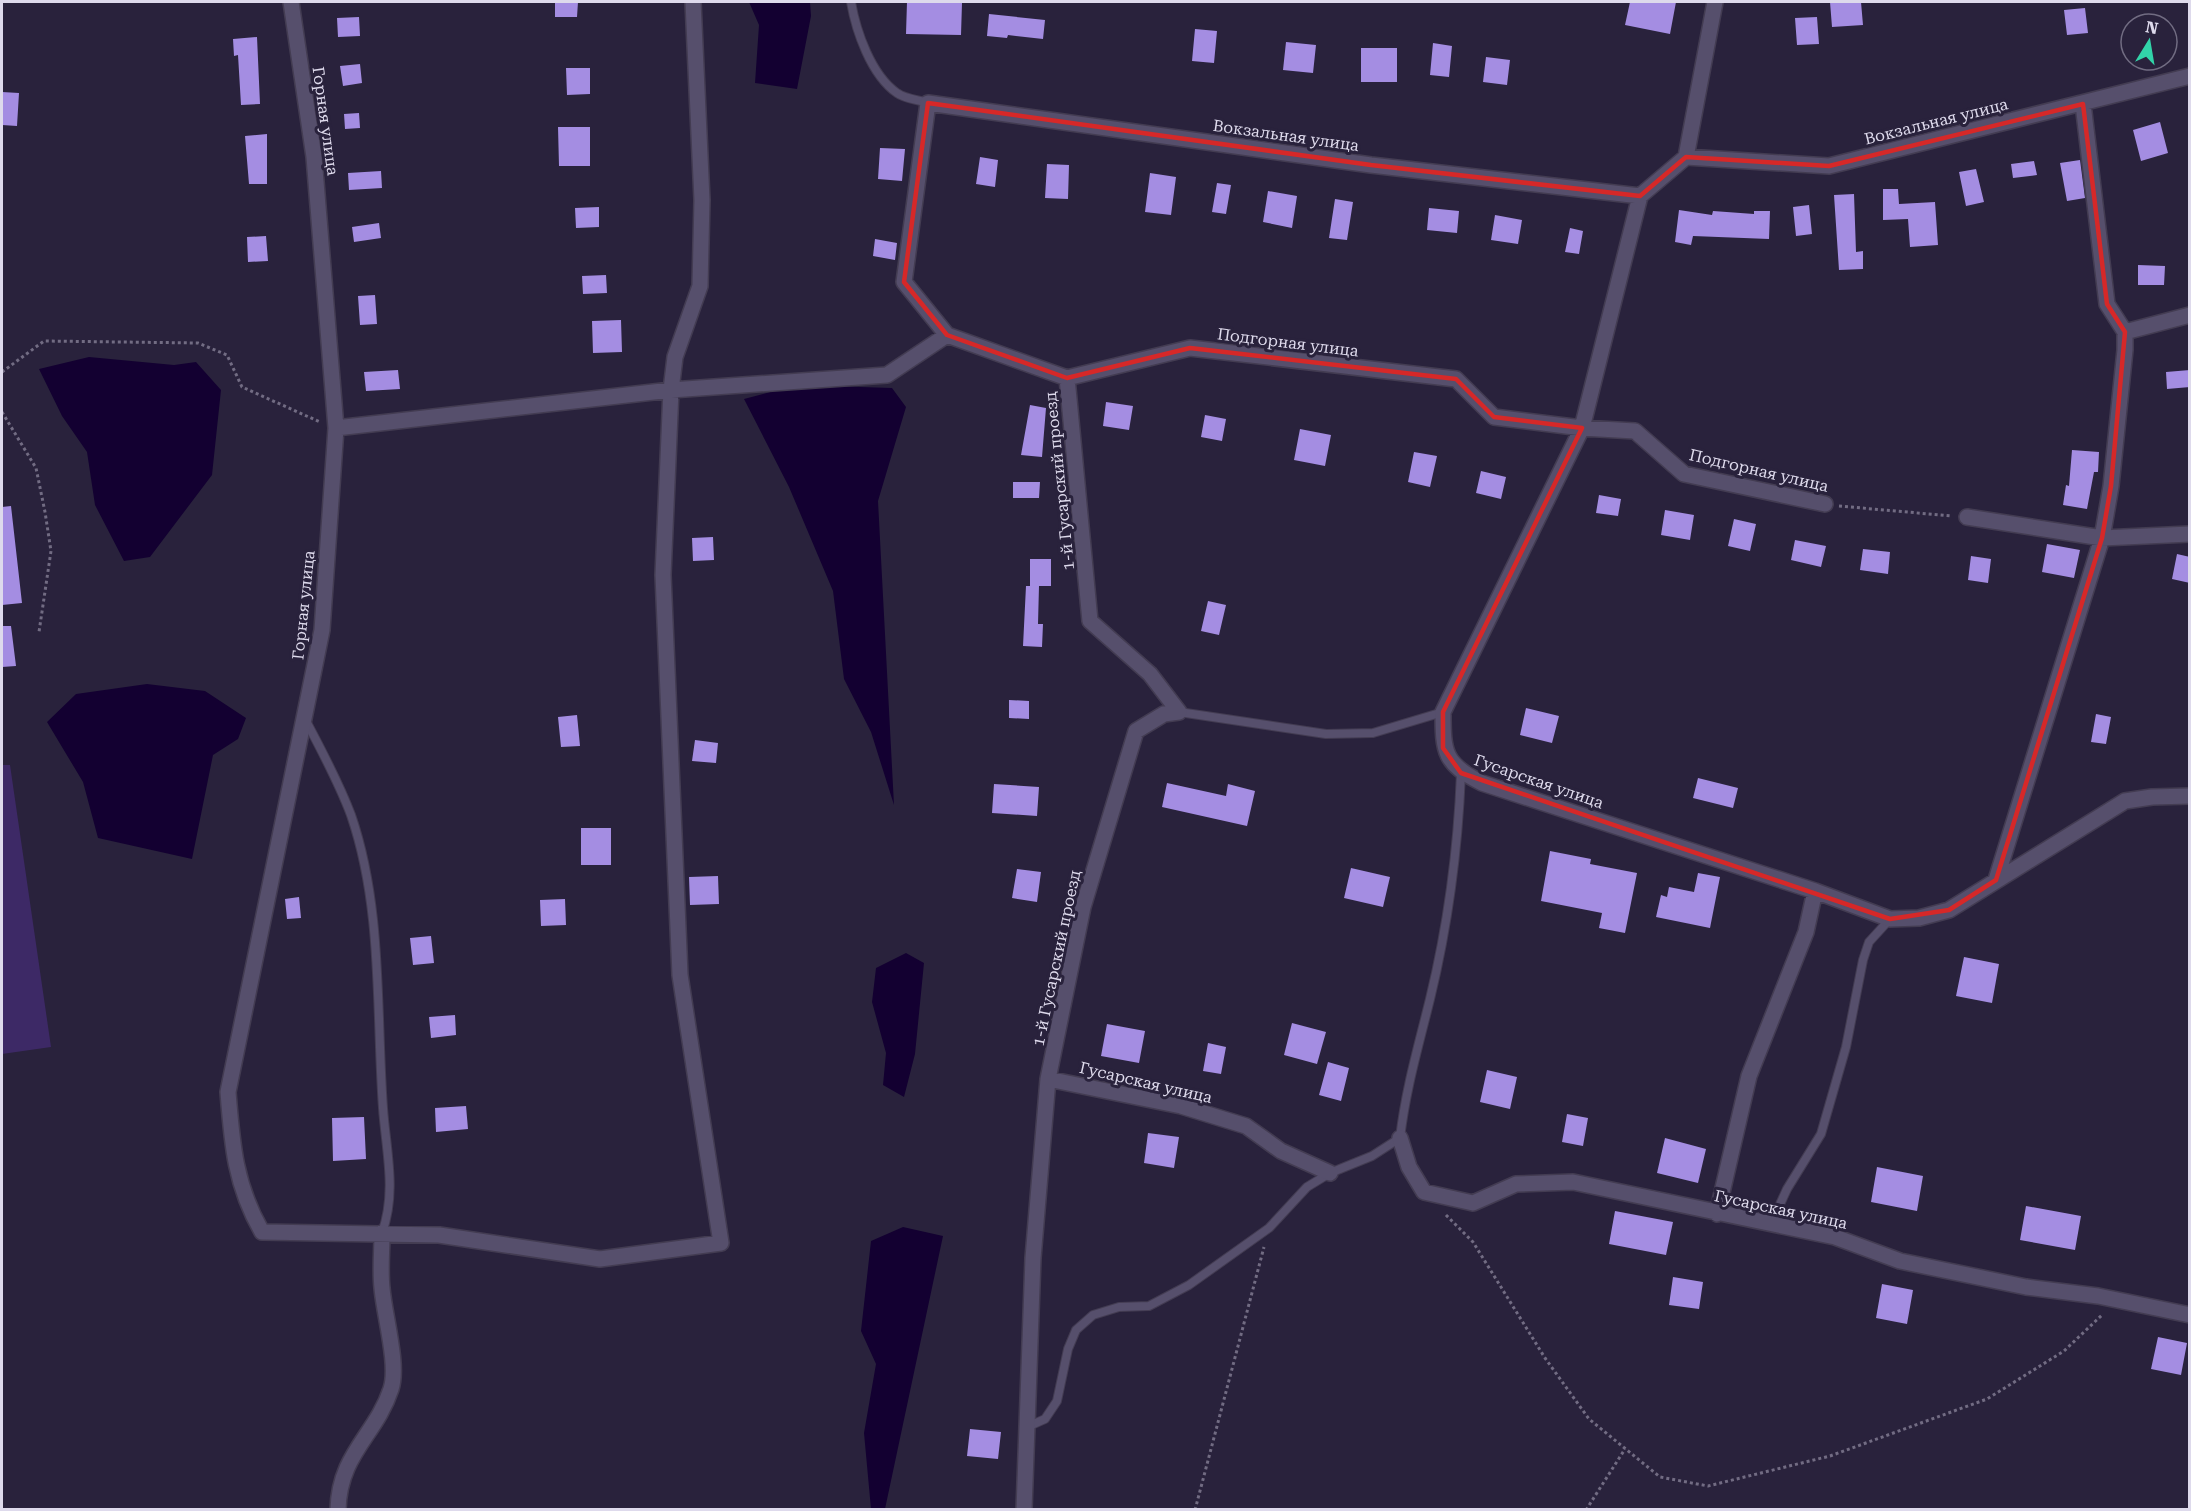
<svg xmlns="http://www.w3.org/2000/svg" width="2191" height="1511" viewBox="0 0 2191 1511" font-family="'Roboto Serif',serif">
<rect width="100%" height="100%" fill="#29223c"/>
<!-- green -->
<path fill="#3d2966" d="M2 765H10L51 1047 2 1054Z"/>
<!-- water -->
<path fill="#130031" d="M749 2H810L811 16 797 89 755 83 759 25Z
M89 357 174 365 196 362 221 390 212 475 150 557 124 561 95 505 87 452 62 416 39 369Z
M797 385 892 388 906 407 878 501 894 805 871 732 844 679 833 591 789 487 744 399Z
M147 684 205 691 246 718 238 739 213 755 192 859 98 838 83 782 47 722 76 694Z
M906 953 924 963 915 1054 904 1097 883 1085 886 1053 872 1002 876 968Z
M903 1227 943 1236 885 1509H871L864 1433 876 1364 861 1331 871 1241Z"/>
<!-- building -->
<path fill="#a48de2" d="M555 2H578L577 17H555Z
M907 2 962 3 961 35 906 34Z
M1630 2H1676L1670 34 1625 25Z
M1830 2H1861L1863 25 1832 27Z
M2085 8 2088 33 2067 35 2064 10Z
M989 14 1045 20 1043 39 1008 35 1007 38 987 36Z
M359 17 360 36 338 37 337 18Z
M1817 17 1819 44 1797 45 1795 18Z
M1195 29 1217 31 1214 63 1192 61Z
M257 37 260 104 241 105 238 55 234 56 233 39Z
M1286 42 1316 45 1313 73 1283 70Z
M1433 43 1452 46 1449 77 1430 75Z
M1361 48H1397V82H1361Z
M1486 57 1510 60 1507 85 1483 82Z
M360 64 362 83 343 86 340 66Z
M566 68H590V94L567 95Z
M2 92 19 93 17 126 2 125Z
M359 113 360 128 345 129 344 114Z
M2160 122 2168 153 2141 161 2133 130Z
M558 127H590V166H559Z
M267 134V184H249L245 136Z
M880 148 905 149 902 181 878 179Z
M980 157 998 160 995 187 976 184Z
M2080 160 2085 198 2067 201 2060 163Z
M2034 161 2037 175 2013 178 2011 164Z
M1047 164 1069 165 1068 199 1045 198Z
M1976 169 1984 202 1966 206 1959 172Z
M381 171 382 188 349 190 348 173Z
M1150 173 1176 177 1171 215 1145 212Z
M1217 183 1231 185 1226 214 1212 212Z
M1883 189H1898L1899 204 1935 202 1938 245 1910 247 1908 219 1883 220Z
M1268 191 1297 196 1292 228 1263 222Z
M1854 194 1856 252 1863 251V269L1839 270 1834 195Z
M1335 199 1353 202 1347 240 1329 238Z
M1809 205 1812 234 1796 236 1793 207Z
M599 207V227L576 228 575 208Z
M1429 208 1459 211 1457 233 1427 230Z
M1679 210 1712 215 1713 211 1754 214V211H1770L1769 239 1693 236 1691 245 1675 242Z
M1495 215 1522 220 1518 244 1491 240Z
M379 223 381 238 354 242 352 227Z
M1570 228 1583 231 1579 254 1565 252Z
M266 236 268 261 248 262 247 237Z
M875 239 897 243 895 260 873 256Z
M2138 265 2165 266 2164 285H2138Z
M606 275 607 293 583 294 582 276Z
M375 295 377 324 360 325 358 296Z
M621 320 622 352 593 353 592 321Z
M398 370 400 389 366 391 364 372Z
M2190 370V387L2167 389 2166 372Z
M1106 402 1133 406 1129 430 1103 426Z
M1030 405 1046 408 1042 457 1021 455Z
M1205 415 1226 419 1222 441 1201 437Z
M1300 429 1331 435 1325 466 1294 460Z
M2072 450 2099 452 2098 472H2094L2087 509 2063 505 2066 485 2069 486Z
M1414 452 1437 456 1430 487 1408 482Z
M1481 471 1506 477 1501 499 1476 493Z
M1013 482H1040L1039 498H1013Z
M1599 495 1621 499 1618 516 1596 513Z
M11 506 22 603 2 605V507Z
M1665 510 1694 515 1690 540 1661 535Z
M1734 519 1756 524 1750 551 1728 546Z
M713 537 714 560 693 561 692 538Z
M1795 540 1826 546 1821 567 1791 560Z
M2047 544 2080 550 2074 578 2042 572Z
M1863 549 1890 552 1888 574 1860 570Z
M2177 554 2190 557V583L2172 579Z
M1971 556 1991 559 1988 583 1968 580Z
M1030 559H1051V586H1030Z
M1026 586H1039L1038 624H1043L1042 647 1023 646Z
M1208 601 1226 605 1219 635 1201 631Z
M2 626H11L16 666 2 667Z
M1009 700 1029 701V719L1009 718Z
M1526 708 1559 716 1552 743 1520 735Z
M2096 714 2111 717 2106 744 2091 742Z
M577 715 580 746 561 747 558 717Z
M695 740 718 743 716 763 692 761Z
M1698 778 1738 788 1733 808 1693 798Z
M1167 783 1226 796 1228 784 1255 791 1247 826 1162 807Z
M994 784 1039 787 1037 816 992 813Z
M581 828H611V865H581Z
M1550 851 1591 859 1590 864 1637 873 1625 933 1599 928 1602 913 1541 901Z
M1351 868 1390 877 1383 907 1344 898Z
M1017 869 1041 872 1037 902 1012 898Z
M1698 873 1720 877 1710 928 1656 917 1661 895 1667 897 1669 887 1694 892Z
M718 876 719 904 690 905 689 877Z
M299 897 301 918 287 919 285 899Z
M565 899 566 925 541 926 540 900Z
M431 936 434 963 413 965 410 938Z
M1964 957 1999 964 1992 1003 1956 996Z
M455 1015 456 1035 431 1038 429 1017Z
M1292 1023 1326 1032 1317 1064 1284 1055Z
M1107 1024 1145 1031 1139 1063 1101 1056Z
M1208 1043 1226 1047 1221 1074 1203 1071Z
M1328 1062 1349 1068 1341 1101 1319 1095Z
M1487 1070 1517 1077 1510 1109 1480 1102Z
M466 1106 468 1129 436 1132 435 1108Z
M1567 1114 1588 1118 1583 1146 1562 1142Z
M364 1117 366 1159 333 1161 332 1118Z
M1148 1133 1179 1137 1174 1168 1144 1163Z
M1665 1138 1706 1149 1698 1183 1657 1173Z
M1877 1167 1923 1176 1917 1211 1871 1202Z
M2026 1206 2081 1216 2075 1250 2020 1240Z
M1615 1211 1673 1222 1666 1255 1609 1244Z
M1673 1277 1703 1282 1699 1309 1669 1305Z
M1882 1284 1913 1290 1907 1324 1876 1318Z
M2158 1337 2187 1343 2181 1375 2151 1369Z
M970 1429 1001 1432 998 1459 967 1456Z"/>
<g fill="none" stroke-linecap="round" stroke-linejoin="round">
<!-- service casing -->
<g stroke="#433c52" stroke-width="10">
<path id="service" d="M851 2C856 31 871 75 897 93 905 99 919 100 928 103
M1179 712 1326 734 1373 733 1443 712
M306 721C322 751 339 783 351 815 383 908 376 1011 383 1108 386 1151 397 1191 382 1233
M1771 1224 1787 1189 1821 1134 1846 1047 1863 960 1869 942 1890 919
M1027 1427 1045 1419 1057 1401 1068 1349 1076 1330 1093 1315 1119 1307 1149 1306 1189 1285 1269 1228 1307 1187 1330 1173 1372 1156 1400 1138C1406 1088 1418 1048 1430 999 1448 925 1458 849 1461 773"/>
</g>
<!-- minor casing -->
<g stroke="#433c52" stroke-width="18">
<path id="minor" d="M291 2 314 157 336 428 322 630 228 1092C232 1144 235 1185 262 1232L439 1235 600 1259 721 1243 680 975 663 575 671 390 675 357 700 286 702 200 693 2
M1715 2 1686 157 1640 196 1582 428 1443 712C1443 752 1444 764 1482 783L1815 891 1890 919 1919 918 1949 910 2125 801 2152 797 2190 796
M1686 157 1829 166 2190 76
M2125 332 2190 315
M1067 378 947 335 904 282 928 103 1371 165 1640 196
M1067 378 1190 348 1456 379 1494 417 1582 428 1635 431 1684 474 1825 504
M336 428 671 390 887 375 947 335
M1967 517 2102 538 2190 534
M1996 880 2102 538 2111 486 2125 350V332L2107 304 2083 104
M1048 1079 1181 1106 1246 1126 1281 1151 1330 1173
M1400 1138 1409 1167 1424 1192 1473 1203 1516 1184 1573 1182 1835 1237 1900 1261 2026 1287 2098 1296 2190 1315
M1717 1214 1749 1076 1806 932 1815 891
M338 1510C339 1454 376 1435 391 1389 399 1365 384 1314 382 1288 380 1270 382 1251 382 1233
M1024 1510 1033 1258 1048 1079 1083 907 1136 731 1164 714 1179 712 1150 674 1090 621 1067 378"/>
</g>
<!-- path -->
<path stroke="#726c83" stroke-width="3" stroke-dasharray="3 3" stroke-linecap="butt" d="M2 372 44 341 198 343 227 355 242 387 320 422
M2 412 36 468 45 512 51 551 39 632
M1839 506 1952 516
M1446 1215 1473 1242 1545 1358 1589 1419 1660 1477 1708 1486 1830 1456 1987 1399 2064 1351 2103 1314
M1195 1510 1264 1247
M1586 1510 1625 1449"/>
<!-- service -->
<use href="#service" stroke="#564f6c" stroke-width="8"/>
<!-- minor -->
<use href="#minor" stroke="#564f6c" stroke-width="15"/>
</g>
<!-- marked area -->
<path fill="none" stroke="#d62828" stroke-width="4.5" stroke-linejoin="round" d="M928 103 1371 165 1640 196 1686 157 1829 166 2083 104 2107 304 2125 332 2111 486 2102 538 1996 880 1949 910 1890 919 1461 773 1443 748V712L1582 428 1494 417 1456 379 1190 348 1067 378 947 335 904 282Z"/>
<g text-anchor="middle" stroke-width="6" stroke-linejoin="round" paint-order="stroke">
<!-- street labels -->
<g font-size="16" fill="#dedaec" stroke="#29223c">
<text transform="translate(326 121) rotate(82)" y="6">Горная улица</text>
<text transform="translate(1936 121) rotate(-14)" y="6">Вокзальная улица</text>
<text transform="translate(1286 135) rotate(8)" y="6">Вокзальная улица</text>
<text transform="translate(1288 342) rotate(7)" y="6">Подгорная улица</text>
<text transform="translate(1759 470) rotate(13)" y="6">Подгорная улица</text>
<text transform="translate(1059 481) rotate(-96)" y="6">1-й Гусарский проезд</text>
<text transform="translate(303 605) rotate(-84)" y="6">Горная улица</text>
<text transform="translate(1539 781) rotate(19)" y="6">Гусарская улица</text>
<text transform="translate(1056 958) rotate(-78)" y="6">1-й Гусарский проезд</text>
<text transform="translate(1146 1082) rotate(13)" y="6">Гусарская улица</text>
<text transform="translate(1781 1209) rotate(12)" y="6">Гусарская улица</text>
</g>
</g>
<!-- border -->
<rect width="2191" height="1511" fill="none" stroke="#dedaec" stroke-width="6"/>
<!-- north arrow -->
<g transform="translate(2149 42) rotate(11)"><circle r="28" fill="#29223c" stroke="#716c82" stroke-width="1.5"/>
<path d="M0-4.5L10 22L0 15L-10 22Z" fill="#32d4a9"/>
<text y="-9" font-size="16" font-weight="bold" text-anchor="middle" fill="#dedaec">N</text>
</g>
</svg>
